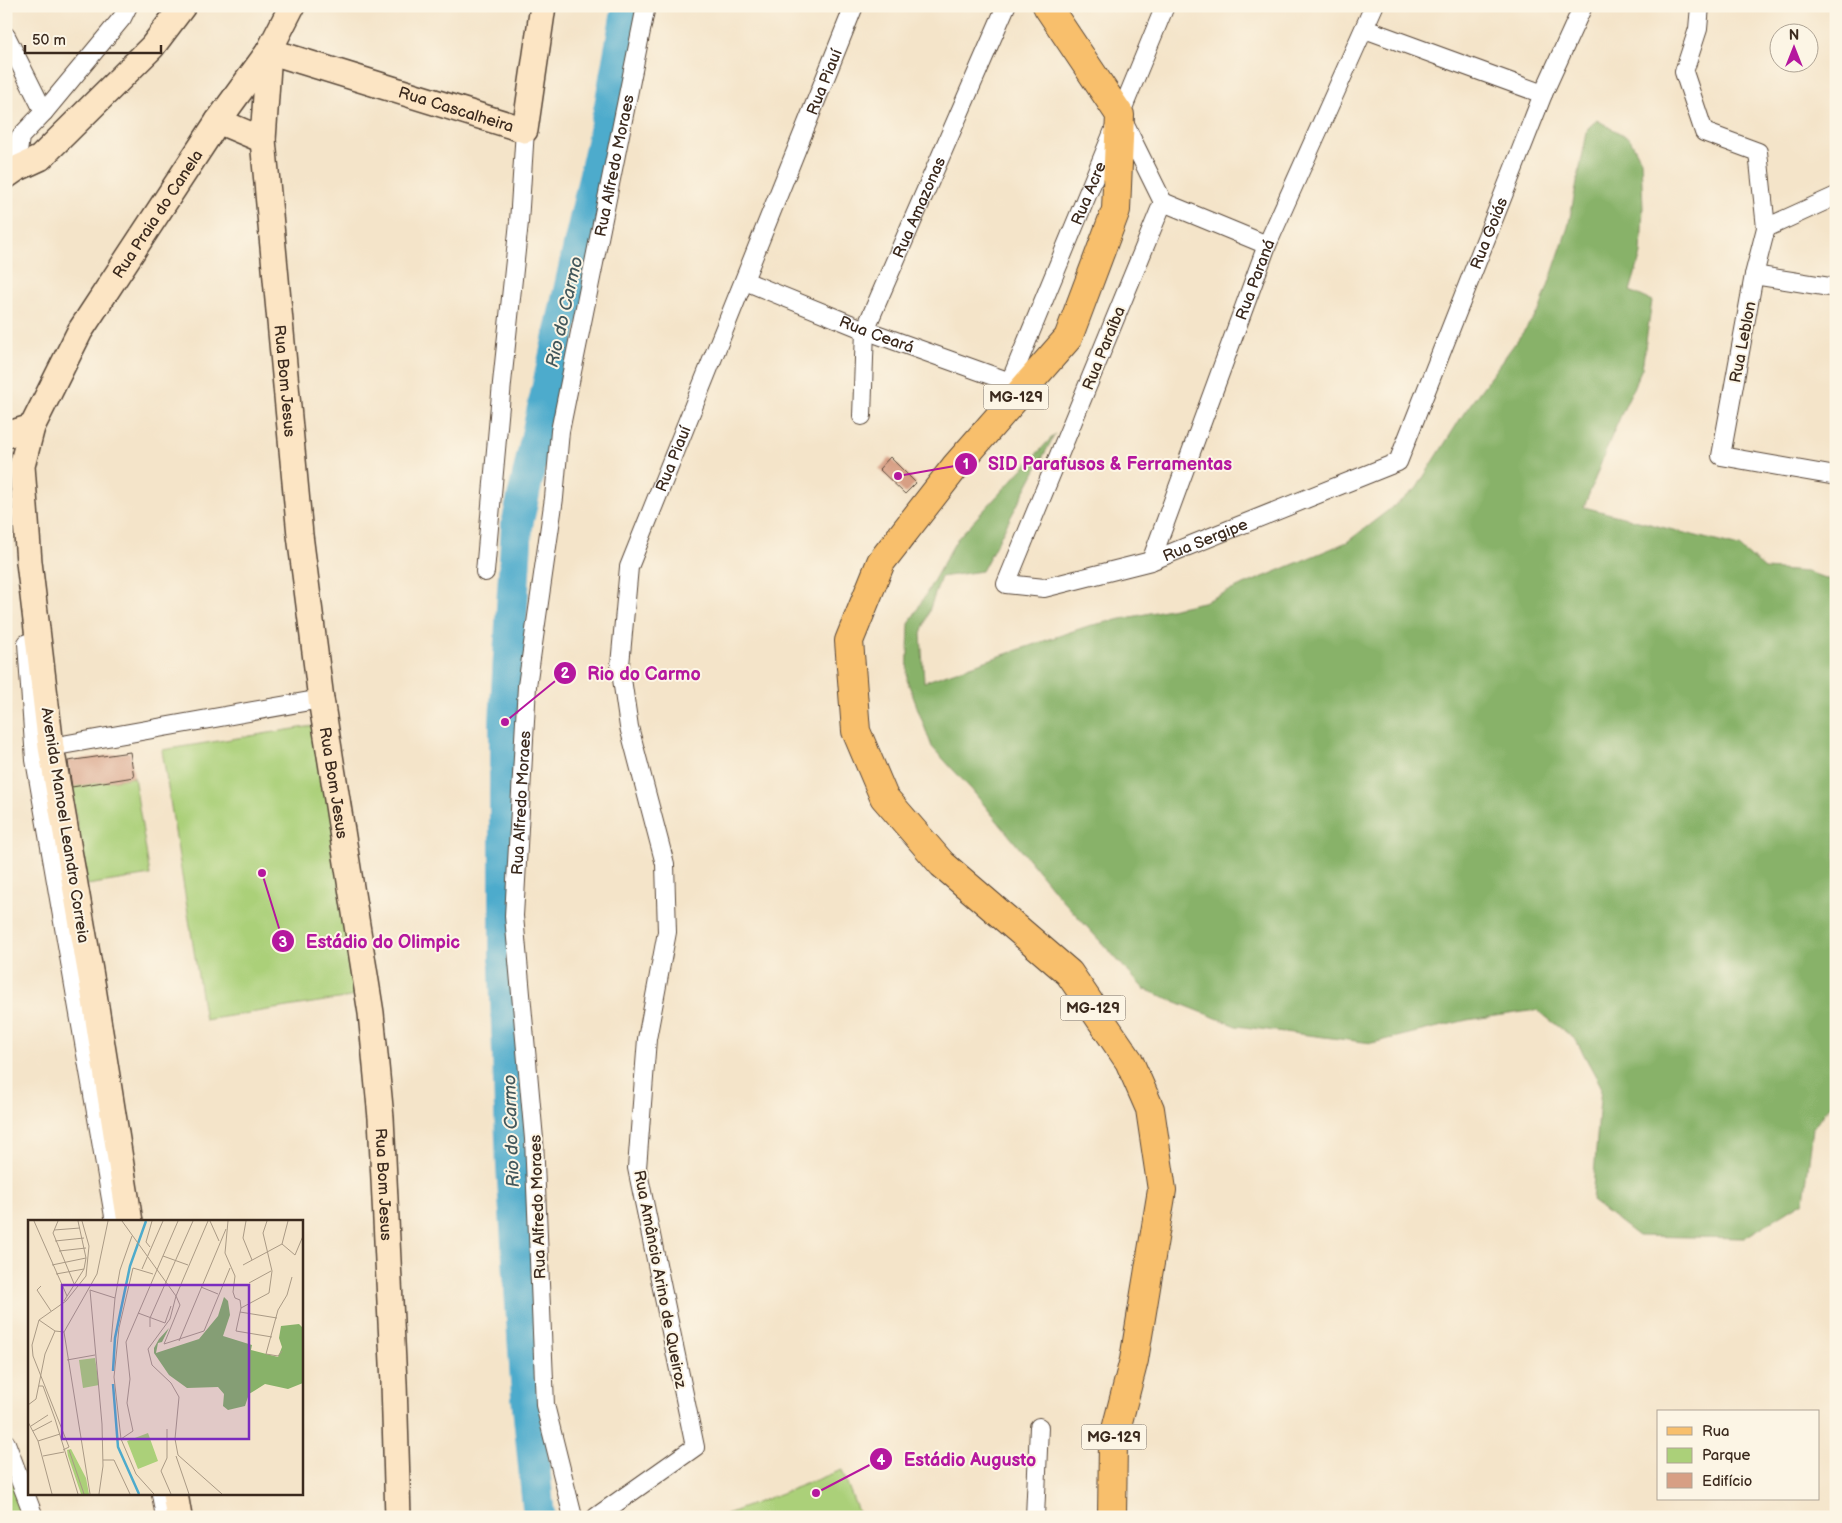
<svg xmlns="http://www.w3.org/2000/svg" width="1842" height="1523" viewBox="0 0 1842 1523" font-family="'Balsamiq Sans',sans-serif">
<rect width="100%" height="100%" fill="#fcf5e5"/>
<filter id="ink" filterUnits="userSpaceOnUse"><feTurbulence type="fractalNoise" baseFrequency=".02" numOctaves="2"/><feDisplacementMap in="SourceGraphic" scale="10" xChannelSelector="R" yChannelSelector="G"/><feConvolveMatrix kernelMatrix="1 2 1 2 8 2 1 2 1" color-interpolation-filters="sRGB"/></filter>
<filter id="wash" filterUnits="userSpaceOnUse"><feTurbulence type="fractalNoise" baseFrequency=".0096" numOctaves="4" result="noise"/><feDisplacementMap in="SourceGraphic" scale="20" xChannelSelector="R" yChannelSelector="G"/><feGaussianBlur stdDeviation="1.12" result="paint"/><feColorMatrix in="noise" values="0 0 0 0 0 0 0 0 0 0 0 0 0 0 0 0 0 1.4 0 .05"/><feComposite in="paint" operator="in"/></filter>
<g filter="url(#wash)">
<rect width="100%" height="100%" fill="#f4e4c9"/>
<!-- green -->
<path fill="#abd079" stroke="#737d4c" d="M319 725 363 995 205 1020 162 750Z
M134 777 150 875 87 885 71 787Z
M6 1466 24 1517H6Z
M842 1470 860 1517H719Z"/>
<!-- forest -->
<path fill="#88b269" stroke="#626e44" d="M1597 120 1630 139 1641 160 1643 207 1641 254 1630 291 1652 301 1642 368 1610 440 1584 507 1739 547 1765 569 1808 572 1836 582V1098L1813 1128 1804 1201 1744 1238 1638 1236 1592 1201 1601 1086 1576 1040 1537 1010 1467 1020 1372 1043 1236 1026 1144 989 1057 894 972 790 932 747 907 680 909 624 957 539 1055 434 982 571 941 577 921 634 924 682 1088 626 1203 602 1347 542 1416 489 1464 413 1540 309 1568 227 1588 128Z"/>
<g fill="none" stroke-linecap="round" stroke-linejoin="round">
<!-- river -->
<path stroke="#4eabcc" stroke-width="32" d="M539 1517 527 1396 512 1166 505 970V722L517 525 609 111 628 6"/>
</g>
<g id="blocks">
<!-- building -->
<path fill="#d79f84" d="M890 457 916 483 905 494 879 469Z
M130 752 134 777 72 787 68 761Z"/>
</g>
</g>
<g filter="url(#ink)">
<use href="#blocks" fill-opacity="0" stroke="#574638" stroke-width="1"/>
<g fill="none" stroke-linecap="round" stroke-linejoin="round">
<!-- street casing -->
<g stroke="#574638" stroke-width="20">
<g id="street">
<path d="M1700 6 1698 29 1684 72 1704 132 1758 152 1766 228 1754 275 1721 456 1836 476"/>
<path d="M1365 29 1543 94"/>
<path d="M6 36 44 112"/>
<path id="s1" d="M1123 121 1163 202 1006 584 1044 588 1151 561 1398 462 1543 94 1583 6"/>
<path d="M16 169 20 137 44 112 122 18 128 6"/>
<path d="M1163 202 1267 245"/>
<path d="M1766 228 1836 196"/>
<path d="M1754 275 1836 288"/>
<path id="s2" d="M745 281 865 330 1010 382 1165 6"/>
<path id="s3" d="M862 416 865 330 1006 6"/>
<path id="s4" d="M1151 561 1267 245 1374 6"/>
<path d="M485 572 502 383 519 222 525 130"/>
<path d="M27 643 35 760 115 1222"/>
<path d="M51 747 321 699"/>
<path d="M6 1443 34 1517"/>
<path d="M161 1494 165 1517"/>
<path id="s5" d="M573 1517 545 1405 534 1139 514 916 527 686 554 498 560 431 646 6"/>
<path id="s6" d="M596 1517 695 1447 637 1168 647 1039 667 932 665 864 629 727 620 665 629 567 854 6"/>
<path d="M1035 1517 1039 1427"/>
</g>
</g>
<!-- secondary casing -->
<g stroke="#574638" stroke-width="28">
<g id="secondary">
<path id="s7" d="M269 51 263 140 300 535 321 699 371 1013 381 1118 394 1383 398 1517"/>
<path id="s8" d="M269 51 525 130 543 6"/>
<path d="M218 121 263 140"/>
<path d="M6 176 16 169 40 158 152 47 183 6"/>
<path d="M6 435 32 427"/>
<path id="s9" d="M130 1222 93 988 51 747 29 562 22 466 32 427 80 331 218 121 269 51 292 6"/>
<path d="M175 1494 179 1517"/>
</g>
</g>
<!-- primary casing -->
<g stroke="#574638" stroke-width="30">
<path id="primary" d="M1047 6 1120 115 1116 210 1068 338 955 467 881 562 849 641 856 731 884 797 942 864 1069 973 1129 1061 1150 1109 1162 1190 1134 1360 1113 1441 1112 1517"/>
</g>
<!-- street -->
<use href="#street" stroke="#fff" stroke-width="18"/>
<!-- secondary -->
<use href="#secondary" stroke="#fce5c4" stroke-width="25"/>
<!-- primary -->
<use href="#primary" stroke="#f8bf6c" stroke-width="28"/>
</g>
</g>
<g text-anchor="middle" stroke-width="4" stroke-linejoin="round" paint-order="stroke">
<!-- shield labels -->
<g fill="#fcf5e5" stroke="#75675a" stroke-width="1">
<rect x="983.5" y="384.5" width="65" height="25" rx="4"/>
<rect x="1060.5" y="995.5" width="65" height="25" rx="4"/>
<rect x="1081.5" y="1424.5" width="65" height="25" rx="4"/>
</g>
<g font-size="15" font-weight="bold" fill="#3b2a1e">
<text x="1016" y="402">MG-129</text>
<text x="1093" y="1013">MG-129</text>
<text x="1114" y="1442">MG-129</text>
</g>
<!-- street labels -->
<g font-size="16" fill="#3b2a1e" stroke="#fcf5e5">
<text dy="6" stroke="none"><textPath href="#s6" startOffset="1538">Rua Piauí</textPath></text>
<text dy="6" stroke="none"><textPath href="#s8" startOffset="196">Rua Cascalheira</textPath></text>
<text dy="6" stroke="none"><textPath href="#s5" startOffset="1364">Rua Alfredo Moraes</textPath></text>
<text dy="6" stroke="none"><textPath href="#s2" startOffset="488">Rua Acre</textPath></text>
<text dy="6" stroke="none"><textPath href="#s3" startOffset="220">Rua Amazonas</textPath></text>
<text dy="6" stroke="none"><textPath href="#s9" startOffset="1052">Rua Praia do Canela</textPath></text>
<text dy="6" stroke="none"><textPath href="#s1" startOffset="1164">Rua Goiás</textPath></text>
<text dy="6" stroke="none"><textPath href="#s4" startOffset="300">Rua Paraná</textPath></text>
<text dy="6" stroke="none"><textPath href="#s2" startOffset="142">Rua Ceará</textPath></text>
<text transform="translate(1742 342) rotate(-79)" y="6">Rua Leblon</text>
<text transform="translate(1103 348) rotate(-68)" y="6">Rua Paraíba</text>
<text dy="6" stroke="none"><textPath href="#s7" startOffset="331">Rua Bom Jesus</textPath></text>
<text dy="6" stroke="none"><textPath href="#s6" startOffset="1132">Rua Piauí</textPath></text>
<text dy="6" stroke="none"><textPath href="#s1" startOffset="710">Rua Sergipe</textPath></text>
<text dy="6" stroke="none"><textPath href="#s7" startOffset="736">Rua Bom Jesus</textPath></text>
<text dy="6" stroke="none"><textPath href="#s5" startOffset="719">Rua Alfredo Moraes</textPath></text>
<text transform="translate(66 825) rotate(81)" y="6">Avenida Manoel Leandro Correia</text>
<text dy="6" stroke="none"><textPath href="#s7" startOffset="1141">Rua Bom Jesus</textPath></text>
<text transform="translate(537 1207) rotate(-92)" y="6">Rua Alfredo Moraes</text>
<text transform="translate(661 1279) rotate(79)" y="6">Rua Amâncio Arino de Queiroz</text>
</g>
<!-- water labels -->
<g font-size="18" font-style="italic" fill="#42575b" stroke="#fcf5e5">
<text transform="translate(564 312) rotate(-77)" y="6">Rio do Carmo</text>
<text transform="translate(511 1131) rotate(-92)" y="6">Rio do Carmo</text>
</g>
</g>
<!-- overview -->
<g transform="translate(28 1220)">
<rect width="275" height="275" fill="#f4e4c9"/>
<path d="M67 138 71 165 55 168 51 140ZM120 213 130 241 110 249 99 221ZM43 229 58 258 61 274H53L40 236 39 230Z" fill="#abd079"/>
<path d="M196 77 200 81 202 95 195 116 224 125 223 130 250 137 254 127 251 118 253 106 271 104 275 108V163L260 169 237 164 221 174 217 186 200 190 195 186 196 174 190 167 159 168 141 155 126 133V128L131 119 141 108 134 122 130 123 128 133 171 119 190 96Z" fill="#88b269"/>
<path fill="none" stroke="#4eabcc" stroke-width="2.5" d="M85 151 87 118 102 46 118 1M85 164 90 227 111 274"/>
<path fill="none" stroke="#aa9a85" stroke-width="1" d="M6 1 39 76M30 1 25 13 47 66M94 1 148 76 142 99 120 129 124 145 143 163 151 177 147 219 150 235 194 274M182 1 191 21M200 1 197 33 207 56 205 72 207 78 212 80 213 88 208 111 244 117M218 1 215 18 224 40M26 10 52 8M27 21 56 18M254 24 267 35 275 16M122 27 118 22 124 1M31 31 58 28M135 36 160 45M24 45 58 38M215 45 254 24 260 1M114 49 135 1M28 54 56 49M125 54 105 48 91 108 86 157 93 219 108 254 126 274M221 63 243 51M13 66 9 70 23 91M173 67 190 74M62 70 74 204 75 246 71 274M62 70 87 78 92 50 104 16M148 76 152 85 136 124 176 111 202 48M148 76 180 1M36 81 56 49 58 38 50 1M213 88 241 73 244 51 235 13 239 1M212 92 249 98M110 93 137 103 143 86M11 100 27 111 36 112M122 107V98L165 1M151 121 198 9M83 122 87 78M254 131 250 136 238 134 250 90 259 75 264 57M39 140 67 135M11 166H15L27 199 50 274M0 185 8 179 17 134 27 111M0 202 10 221 24 274M3 206 20 195M139 209V238L133 251 143 274M5 211 24 201M93 219 105 211 99 183 102 159 98 122 150 1M10 221 32 214M35 230 41 227 5 136 4 125 11 100 38 81 58 56 61 26 54 1M41 230 56 274M15 236 36 232M148 236 161 274M75 240H86L102 274M62 274 36 112 69 54 80 1"/>
<path fill="#7b2cbf" fill-opacity="0.15" stroke="#7b2cbf" stroke-width="2.5" d="M34 65H221V219H34Z"/>
<rect width="275" height="275" fill="none" stroke="#3b2a1e" stroke-width="2.5"/>
</g>
<!-- callouts -->
<path fill="none" stroke="#b5179e" stroke-width="2" d="M898 476L966 464M505 722L565 673M262 873L283 941M816 1493L881 1459"/>
<g fill="#b5179e" stroke="#fcf5e5" stroke-width="2">
<circle cx="898" cy="476" r="5"/>
<circle cx="505" cy="722" r="5"/>
<circle cx="262" cy="873" r="5"/>
<circle cx="816" cy="1493" r="5"/>
<circle cx="966" cy="464" r="12"/>
<circle cx="565" cy="673" r="12"/>
<circle cx="283" cy="941" r="12"/>
<circle cx="881" cy="1459" r="12"/>
</g>
<g font-size="15" text-anchor="middle" font-weight="bold" fill="#fff">
<text x="966" y="469">1</text>
<text x="565" y="678">2</text>
<text x="283" y="947">3</text>
<text x="881" y="1465">4</text>
</g>
<g font-size="18" text-anchor="middle" font-weight="bold" fill="#b5179e" stroke="#fcf5e5" stroke-width="4" stroke-linejoin="round" paint-order="stroke">
<text x="1110" y="470">SID Parafusos &amp; Ferramentas</text>
<text x="644" y="680">Rio do Carmo</text>
<text x="383" y="948">Estádio do Olimpic</text>
<text x="970" y="1466">Estádio Augusto</text>
</g>
<!-- margin -->
<rect width="1842" height="1523" fill="none" stroke="#fcf5e5" stroke-width="25"/>
<!-- legend -->
<rect x="1657" y="1410" width="162" height="90" fill="#fcf5e5" stroke="#afa495"/>
<rect x="1667" y="1427" width="25" height="8" fill="#f8bf6c" stroke="#afa495"/>
<text x="1702" y="1436" font-size="15" fill="#3b2a1e">Rua</text>
<rect x="1667" y="1448" width="25" height="15" fill="#abd079" stroke="#afa495"/>
<text x="1702" y="1460" font-size="15" fill="#3b2a1e">Parque</text>
<rect x="1667" y="1473" width="25" height="15" fill="#d79f84" stroke="#afa495"/>
<text x="1702" y="1486" font-size="15" fill="#3b2a1e">Edifício</text>
<!-- north arrow -->
<g transform="translate(1794 48)"><circle r="24" fill="#fcf5e5" stroke="#afa495"/>
<path d="M0-4L9 19L0 12L-9 19Z" fill="#b5179e"/>
<text y="-8" font-size="14" font-weight="bold" text-anchor="middle" fill="#3b2a1e">N</text>
</g>
<!-- scale -->
<path d="M25 45v8h136v-8" fill="none" stroke="#3b2a1e" stroke-width="2.5"/>
<text x="32" y="45" font-size="15" fill="#3b2a1e" stroke="#fcf5e5" stroke-width="4" paint-order="stroke">50 m</text>
</svg>
